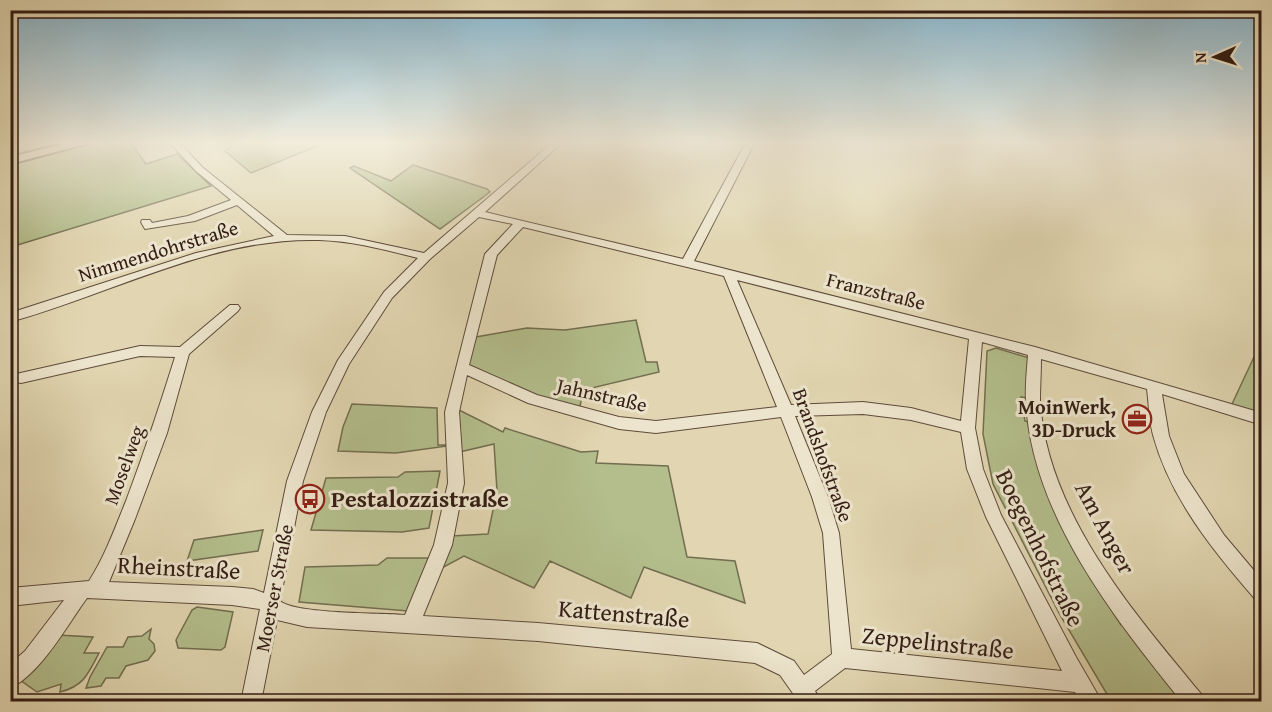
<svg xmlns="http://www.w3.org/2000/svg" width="1272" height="712" viewBox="0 0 1272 712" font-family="'Gentium Book Plus',serif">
<rect width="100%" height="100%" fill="#e1d6b1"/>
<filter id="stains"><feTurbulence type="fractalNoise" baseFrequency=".00333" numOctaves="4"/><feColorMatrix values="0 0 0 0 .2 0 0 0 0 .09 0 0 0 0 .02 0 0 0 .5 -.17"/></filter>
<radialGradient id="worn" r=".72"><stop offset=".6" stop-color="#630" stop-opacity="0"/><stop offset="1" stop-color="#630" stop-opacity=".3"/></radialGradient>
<!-- green -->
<path fill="#b3be8c" stroke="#736e50" stroke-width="1.5" d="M10 142H130L146 164 177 154 211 186 11 247Z
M237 142H327L251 173 225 151Z
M413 165 487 189 490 192 440 229 350 168 354 166 391 181Z
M636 320 646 362H657L659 372 583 390 579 412 466 369 476 337 527 328 565 330Z
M1261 342V414L1232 404Z
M996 348 1029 358 1027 398 1021 397 1025 421 1030 422 1093 582 1121 625 1127 624 1189 701H1111L1060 615 993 484 983 434 987 351Z
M352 404 437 408 438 445H454L453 407 503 432 505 428 581 452 598 451 596 463 668 466 687 557 735 561 745 603 644 567 631 598 550 561 534 588 464 556 440 569 451 536 488 534 497 491 494 444 455 453 454 445 396 453 338 451 343 427Z
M440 471 429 528 402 532 311 530 326 478 398 477 405 472Z
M263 530 258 551 187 561 194 540Z
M387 558H438L408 611 299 602 305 567 378 565Z
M197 607 233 612 225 647 221 650 178 648 176 640 192 610Z
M151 629 149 639 154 644 155 651 148 660 126 666 119 678H106L101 686 86 688 90 677 107 647H123L128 637 142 636Z
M57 635 93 637 84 653H99C88 674 84 686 60 692L61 684 37 692 20 680Z"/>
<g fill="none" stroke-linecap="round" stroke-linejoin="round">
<!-- minor casing -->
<g stroke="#5e4b3b" stroke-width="2">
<path id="minor" d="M169 142H179L202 167 287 235 345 236 424 253 553 142H563L485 212 683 259 746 142H755L694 261 1035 347 1262 413V425L1162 394 1169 436 1184 474 1224 535 1262 580V602L1256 600C1214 552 1170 498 1153 435 1149 420 1149 405 1147 389L1041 359C1041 373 1040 387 1040 400 1046 512 1134 613 1202 695L1205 702H1182C1114 618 1031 513 1026 401 1025 386 1027 370 1028 355L982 342 975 428 983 469 1001 515 1076 657 1102 702H1080L1075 692 845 668 815 691 821 702H799L780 675 755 663 538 641 307 627 277 620 261 702H241L260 609 232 605 87 598C68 624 40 675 10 688V664L25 651 64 600 10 606V588L89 581C105 556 115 528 126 501 144 453 160 405 175 357L140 356 21 383 16 382 14 378 16 374 140 346 180 347 230 305H238L240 308 238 311 189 354 167 433 135 519 109 582 232 587 253 589 264 593 287 481 312 412 338 360 384 292 418 258C386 250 353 241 319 240 212 237 112 294 10 322V313L196 253 274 236 237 205 195 221 145 229 141 222 142 220H150L152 223 188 216 231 200 196 171ZM479 217 513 224 485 254 445 412 448 483 434 545 405 615C381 613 295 614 280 601L303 481 326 412 349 364 392 298 430 259ZM523 227 724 276 777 407 656 421 619 417 537 395 469 365 497 255ZM737 280 969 339 961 421 911 408 863 402 791 405ZM467 375 528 403 619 429 656 433 781 417 812 497 823 533 832 654 804 675 794 661 757 643 538 623 423 616 452 545 464 483 459 412ZM863 414 911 420 961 432 967 469 986 517 1062 671 851 649 839 533 828 497 795 416Z"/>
</g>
<!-- major casing -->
<g stroke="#331d14" stroke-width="4">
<path id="major" d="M72 142H93L10 164V157Z"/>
</g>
<!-- minor -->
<use href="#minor" fill="#ece4cc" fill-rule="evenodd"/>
<!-- major -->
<use href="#major" fill="#e1d6b1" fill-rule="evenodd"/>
</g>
<!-- sky -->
<linearGradient id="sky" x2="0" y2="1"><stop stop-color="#86b6cf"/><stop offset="0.59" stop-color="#f2eddc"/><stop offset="1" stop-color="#f2eddc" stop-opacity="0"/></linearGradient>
<rect width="1272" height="242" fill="url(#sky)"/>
<!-- icons -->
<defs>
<g id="office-ring" transform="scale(1.5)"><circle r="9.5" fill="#ece4cc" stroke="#8f2418" stroke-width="1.5"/><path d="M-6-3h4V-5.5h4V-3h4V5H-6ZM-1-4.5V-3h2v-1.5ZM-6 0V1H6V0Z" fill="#8f2418"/></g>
<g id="bus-ring" transform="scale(1.5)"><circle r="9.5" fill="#ece4cc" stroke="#8f2418" stroke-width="1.5"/><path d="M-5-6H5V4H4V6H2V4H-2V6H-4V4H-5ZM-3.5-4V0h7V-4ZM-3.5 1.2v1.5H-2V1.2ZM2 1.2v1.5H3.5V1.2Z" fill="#8f2418"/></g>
</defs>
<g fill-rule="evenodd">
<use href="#office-ring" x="1137" y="419"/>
<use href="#bus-ring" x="310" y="499"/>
</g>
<g text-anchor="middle" stroke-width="6" stroke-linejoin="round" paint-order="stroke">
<!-- street labels -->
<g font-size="20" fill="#331d14" stroke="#ece4cc">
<text transform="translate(158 251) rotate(-17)" y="7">Nimmendohrstraße</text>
<text transform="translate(876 291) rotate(14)" y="7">Franzstraße</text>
<text transform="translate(602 395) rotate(13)" y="7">Jahnstraße</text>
<text transform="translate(823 455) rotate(70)" y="7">Brandshofstraße</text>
<text transform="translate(124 465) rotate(-70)" y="7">Moselweg</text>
<text transform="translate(274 588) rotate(-79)" y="7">Moerser Straße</text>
</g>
<!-- poi labels -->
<g font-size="20" font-weight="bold" fill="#331d14" stroke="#ece4cc" text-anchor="end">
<text x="1116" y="414">MoinWerk,<tspan x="1116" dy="23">3D-Druck</tspan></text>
</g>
<!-- near-poi labels -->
<g font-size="24" font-weight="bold" fill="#331d14" stroke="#ece4cc" text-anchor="start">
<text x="331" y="507">Pestalozzistraße</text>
</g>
<!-- near-street labels -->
<g font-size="24" fill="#331d14" stroke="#ece4cc">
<text transform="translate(1105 528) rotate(62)" y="8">Am Anger</text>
<text transform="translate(1040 548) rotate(64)" y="8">Boegenhofstraße</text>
<text transform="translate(179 568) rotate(3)" y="8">Rheinstraße</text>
<text transform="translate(624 614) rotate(5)" y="8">Kattenstraße</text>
<text transform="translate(938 643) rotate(6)" y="8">Zeppelinstraße</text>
</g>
</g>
<!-- margin -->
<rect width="1272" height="712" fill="none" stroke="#e1d6b1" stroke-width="36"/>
<rect x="12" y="12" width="1248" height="688" fill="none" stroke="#331d14" stroke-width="3"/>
<rect x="18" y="18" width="1236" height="676" fill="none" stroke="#331d14" stroke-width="1.5"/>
<!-- north arrow -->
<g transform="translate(1215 57) rotate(267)" stroke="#ece4cc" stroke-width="4.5" paint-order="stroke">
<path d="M0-4.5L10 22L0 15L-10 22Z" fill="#331d14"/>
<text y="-9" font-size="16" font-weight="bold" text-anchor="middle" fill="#331d14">N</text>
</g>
<rect width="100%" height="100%" filter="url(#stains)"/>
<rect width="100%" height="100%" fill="url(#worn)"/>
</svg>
